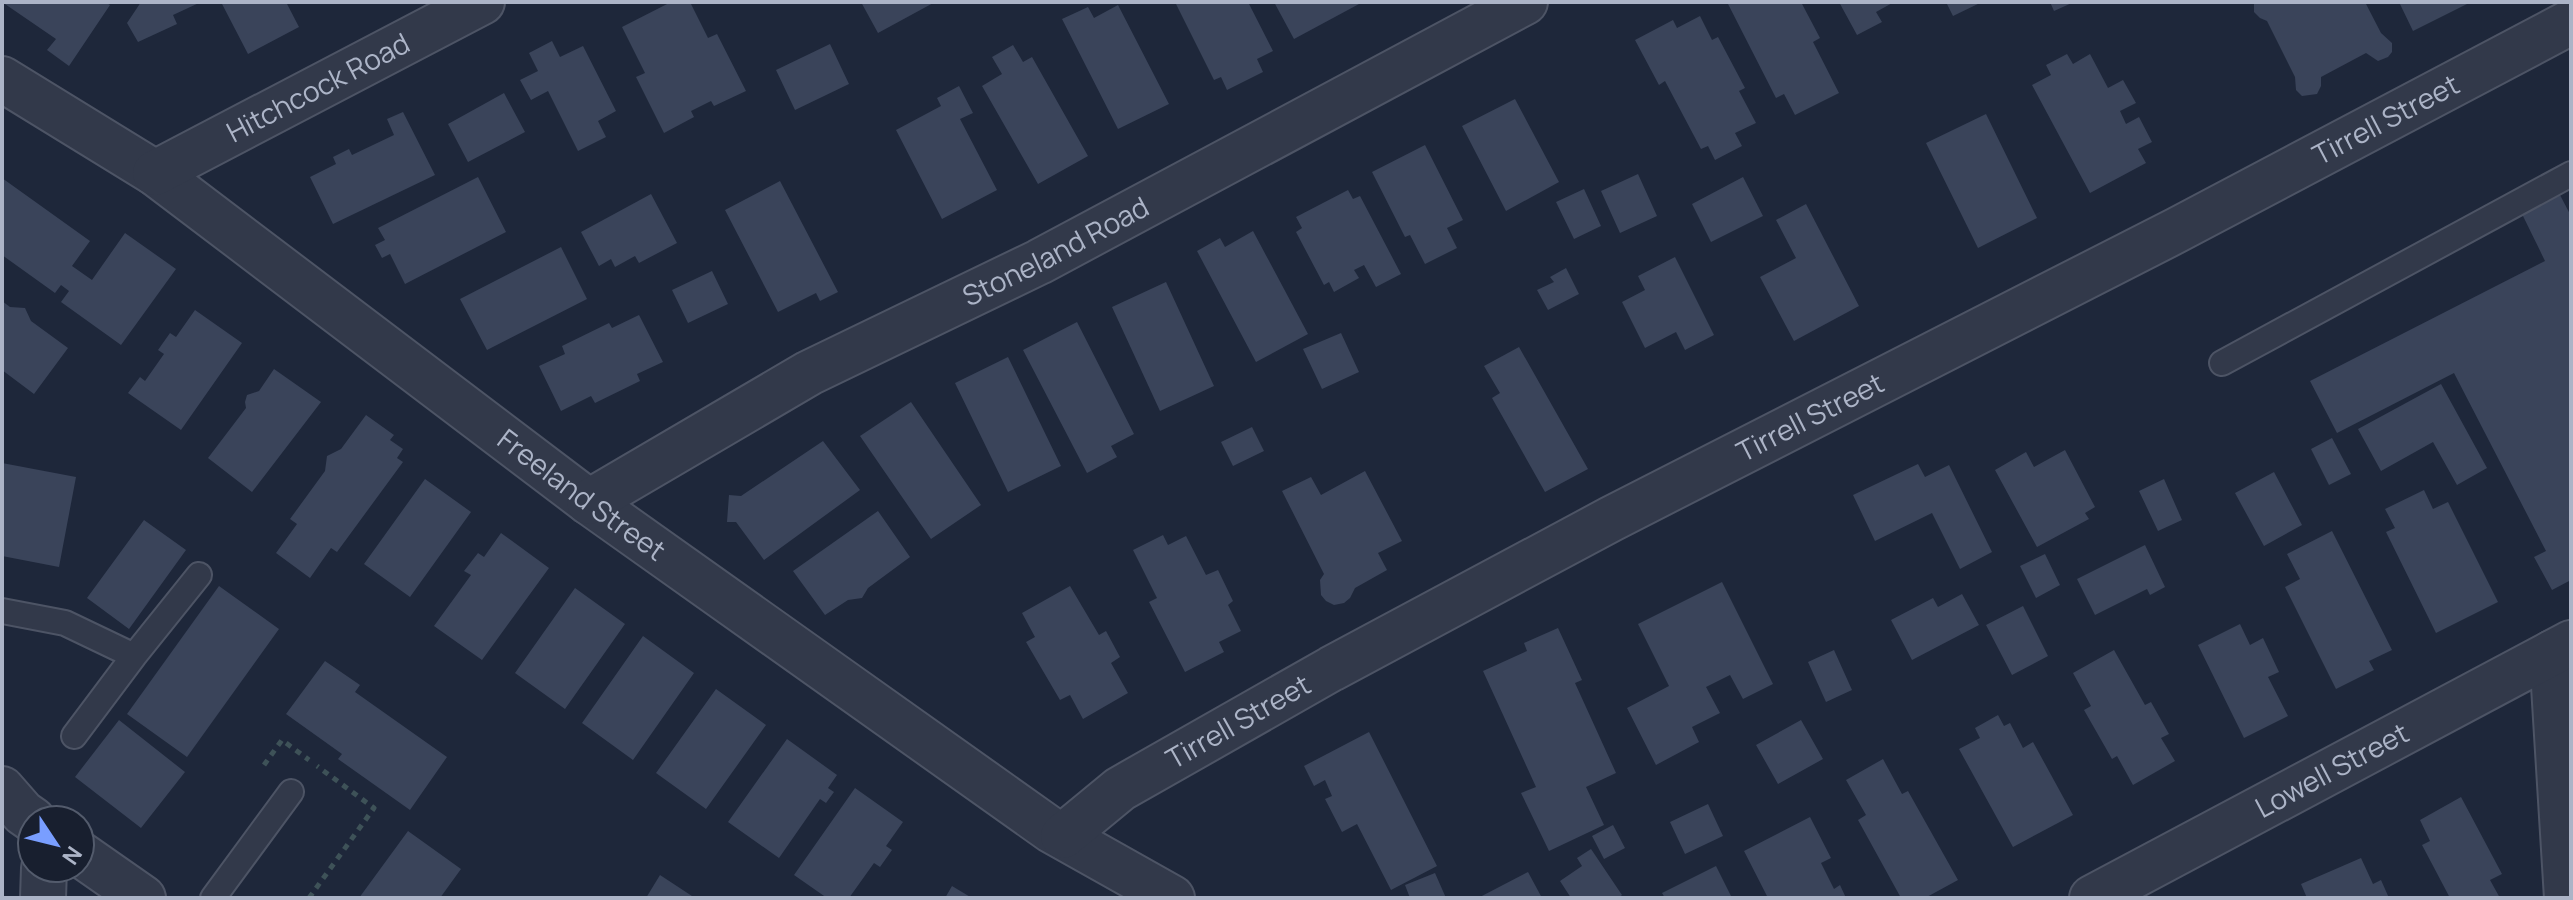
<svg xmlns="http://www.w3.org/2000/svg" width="2573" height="900" viewBox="0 0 2573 900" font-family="Manrope,sans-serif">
<rect width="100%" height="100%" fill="#1e273a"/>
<!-- building -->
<path fill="#3a445a" d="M2 2H105L110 5 69 66 47 50 56 39Z
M141 2H201L173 15 177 24 138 42 127 23Z
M221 2H286L299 27 248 54Z
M671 2H690L708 38 717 34 746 91 714 106 711 101 691 111 694 117 664 133 636 77 645 73 622 27Z
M861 2H935L878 33Z
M1175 2H1248L1273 51 1257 59 1263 72 1227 90 1221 77 1214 80Z
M1274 2H1358L1359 4 1294 39Z
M1727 2H1801L1820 38 1813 42 1839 93 1795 115 1784 94 1776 98Z
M1839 2H1894L1876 12 1882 22 1857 35Z
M1946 2H1982L1953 16Z
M2050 2H2074L2054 11Z
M2254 2H2365L2381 33 2392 43V52L2388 57 2378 61 2366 53 2321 77V86L2317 94 2302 96 2296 90 2295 77 2267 21 2260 18 2254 12Z
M2399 2H2471L2413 31Z
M1118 5 1169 104 1118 129 1062 19 1088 7 1094 18Z
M1700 16 1712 40 1718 37 1745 88 1739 91 1756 123 1735 133 1742 146 1715 160 1708 146 1701 149 1665 81 1659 85 1635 40 1673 20 1677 28Z
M552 41 560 57 583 46 616 111 598 121 606 137 578 151 548 91 531 100 520 80 538 71 529 53Z
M830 44 849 84 795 110 776 70Z
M1013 45 1023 62 1032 57 1088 156 1038 184 982 86 1002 74 992 57Z
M2067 54 2073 64 2090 54 2108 88 2123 80 2136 103 2120 111 2126 124 2139 117 2152 142 2138 149 2146 163 2090 193 2032 85 2051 75 2046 65Z
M959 86 973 113 960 119 997 190 942 219 896 130 941 106 937 98Z
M504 93 525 132 468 162 448 124Z
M1515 99 1559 182 1506 211 1462 126Z
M403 112 435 175 333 224 310 177 336 164 333 157 349 149 352 155 394 135 387 119Z
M1986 114 2037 218 1978 248 1926 143Z
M1425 145 1463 220 1447 228 1457 248 1425 264 1410 235 1405 237 1372 172Z
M1638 174 1657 216 1620 233 1601 191Z
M478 177 506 232 405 284 390 254 382 258 375 245 385 240 378 228Z
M1743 177 1763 216 1711 242 1692 204Z
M2 178 90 241 72 266 92 280 125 233 176 269 121 345 61 302 69 291 61 285 55 293 2 255Z
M780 181 838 292 820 301 816 293 778 312 725 210Z
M1584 189 1601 226 1574 239 1556 202Z
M1348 190 1353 199 1360 196 1401 274 1376 287 1364 265 1354 270 1359 278 1334 292 1329 282 1324 285 1296 232 1302 228 1296 217Z
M651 194 677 243 639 263 635 256 615 267 611 259 599 266 581 232Z
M2560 195 2571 216V580L2552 590 2534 557 2546 551 2454 373 2337 433 2310 381 2545 261 2522 214Z
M1806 204 1859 306 1794 341 1760 277 1796 258 1776 220Z
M1253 231 1308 334 1256 362 1197 251 1220 238 1225 247Z
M561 247 587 299 487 350 460 299Z
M1675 257 1714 335 1685 350 1676 332 1645 348 1622 302 1645 290 1638 276Z
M1566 268 1579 294 1548 310 1537 290 1554 282 1550 277Z
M712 271 728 304 688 323 672 290Z
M1166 282 1214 386 1160 411 1112 307Z
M2 301 10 307 25 308 31 321 68 348 34 394 2 370Z
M195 310 242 343 181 430 128 393 140 377 145 381 164 354 158 350 170 333 176 337Z
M639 315 663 362 637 374 640 381 595 403 591 396 561 411 539 366 565 354 562 346 609 323 612 328Z
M1077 322 1134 434 1111 446 1117 457 1087 473 1023 350Z
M1341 333 1359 372 1322 389 1303 349Z
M1519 347 1588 469 1545 492 1492 398 1500 393 1484 366Z
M1008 357 1061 466 1008 492 955 383Z
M274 369 321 402 252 492 208 458 246 408 245 402 247 395 259 391Z
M2441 384 2487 468 2457 485 2433 442 2381 471 2358 429Z
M911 402 981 505 931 539 860 436Z
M366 415 394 435 390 440 403 449 397 458 403 462 337 552 331 548 310 578 276 553 297 524 290 519 325 471 327 456 341 449Z
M1252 427 1264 451 1233 466 1221 442Z
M2332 438 2351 474 2329 485 2311 449Z
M823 441 860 490 764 560 736 522H727L729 495 741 496Z
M2065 450 2095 507 2085 513 2089 519 2037 547 1995 470 2026 452 2034 467Z
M2 463 76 477 59 567 2 556Z
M1918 464 1925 477 1949 465 1992 552 1960 569 1932 513 1875 541 1853 495Z
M1365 471 1402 541 1378 553 1387 570 1355 588 1350 598 1344 603 1334 605 1326 601 1321 595 1320 580 1324 574 1282 491 1311 477 1321 495Z
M2274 472 2302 525 2264 546 2235 493Z
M425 479 471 512 410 597 364 564Z
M2164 479 2182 520 2158 531 2139 491Z
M2424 490 2433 509 2448 502 2498 602 2436 633 2386 532 2395 528 2385 509Z
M878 511 910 557 868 588 862 598 848 600 825 615 793 571Z
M144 520 186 550 129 629 87 598Z
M2332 531 2392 650 2369 661 2374 670 2336 689 2285 587 2300 579 2287 554Z
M501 533 549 568 482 660 434 626 471 575 464 571 478 553 484 557Z
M1163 535 1168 545 1186 536 1206 575 1218 570 1233 601 1228 605 1241 631 1219 642 1224 652 1185 672 1149 602 1157 598 1133 550Z
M2145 545 2165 587 2150 595 2147 589 2095 615 2077 579Z
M2045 554 2060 585 2036 598 2020 566Z
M1722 582 1773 684 1743 699 1730 675 1706 687 1720 713 1692 727 1699 742 1656 765 1627 708 1669 686 1638 624Z
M219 586 279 629 187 757 127 714Z
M1070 586 1099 635 1106 631 1120 657 1111 663 1128 693 1083 719 1070 695 1060 700 1026 642 1035 637 1022 613Z
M575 588 625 624 565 709 515 673Z
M1962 594 1979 625 1912 660 1891 620 1933 598 1938 607Z
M2023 606 2048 656 2012 675 1986 625Z
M2240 624 2250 645 2263 638 2279 672 2268 677 2288 716 2244 738 2198 645Z
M1558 628 1582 680 1575 683 1616 773 1586 787 1604 825 1549 851 1521 793 1536 787 1483 671 1527 651 1524 643Z
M643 636 694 673 633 760 582 723Z
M1834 650 1852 690 1826 702 1808 662Z
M2114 650 2145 705 2151 702 2169 734 2161 738 2175 761 2133 785 2117 756 2112 759 2084 710 2091 706 2073 673Z
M325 661 360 685 355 692 447 757 410 810 338 759 342 754 286 714Z
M716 689 766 725 706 809 656 773Z
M1998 715 2004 726 2010 723 2023 748 2033 742 2073 815 2013 847 1959 749 1980 738 1975 728Z
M119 720 185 772 141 828 75 777Z
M1801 720 1823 759 1778 784 1756 745Z
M1369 732 1437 866 1391 890 1357 824 1342 832 1325 799 1332 796 1325 780 1314 786 1304 766Z
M787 739 837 775 828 788 834 792 826 803 820 799 779 858 728 822Z
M1883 759 1902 794 1908 791 1958 880 1925 898H1901L1858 820 1866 815 1846 780Z
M855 788 903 822 886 846 892 850 880 867 874 863 849 898H827L794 875Z
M2461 797 2502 874 2490 880 2500 898H2450L2422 845 2430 841 2420 820Z
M1708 804 1723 836 1685 854 1670 822Z
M1810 817 1831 858 1821 863 1834 889 1840 885 1846 898H1768L1744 851Z
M1613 825 1625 848 1604 859 1592 836Z
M408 831 461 869 440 898H359Z
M1591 849 1622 895 1618 898H1571L1560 881 1582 866 1577 858Z
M2361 858 2373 884 2381 880 2389 898H2307L2301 884Z
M1716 866 1732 898H1665L1662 893Z
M1528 872 1542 898H1478Z
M1435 873 1446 898H1410L1405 885Z
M660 875 695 898H646Z
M952 886 972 898H945Z"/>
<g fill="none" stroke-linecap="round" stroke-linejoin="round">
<!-- lane casing -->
<g stroke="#4d5465" stroke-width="28">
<path id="lane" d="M2222 363 2571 174
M2 611 65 623 134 656 74 736
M134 656 199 575
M213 898 291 792"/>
</g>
<!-- street casing -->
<g stroke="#4d5465" stroke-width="48">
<g id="street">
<path id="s1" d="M2 79 155 173 589 502 1051 830 1172 898"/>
<path id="s2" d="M155 173 482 2"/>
<path id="s3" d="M589 502 809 373 1039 262 1525 2"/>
<path d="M2552 653 2567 898"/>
<path d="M2 789 23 813 33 820"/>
<path id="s4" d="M1063 836 1120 789 1331 669 1611 519 2177 230 2571 22"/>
<path d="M80 854 143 898"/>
<path d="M43 898 44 868"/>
<path id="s5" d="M2092 898 2571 643"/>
</g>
</g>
<!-- path -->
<path stroke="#3e5258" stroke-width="5" stroke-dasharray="6 6" stroke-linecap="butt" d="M264 765 282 740 309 760
M309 898 374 808 317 766"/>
<!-- lane -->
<use href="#lane" stroke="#32394a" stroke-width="24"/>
<!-- street -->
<use href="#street" stroke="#32394a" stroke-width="44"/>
</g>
<g text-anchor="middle" stroke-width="6" stroke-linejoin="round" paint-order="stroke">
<!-- street labels -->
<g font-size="28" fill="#acb4c7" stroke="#181f2f">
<text dy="10" stroke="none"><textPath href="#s2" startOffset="184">Hitchcock Road</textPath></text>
<text dy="10" stroke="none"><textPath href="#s4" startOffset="1506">Tirrell Street</textPath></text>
<text dy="10" stroke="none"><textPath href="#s3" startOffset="530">Stoneland Road</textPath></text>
<text dy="10" stroke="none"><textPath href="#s4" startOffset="858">Tirrell Street</textPath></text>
<text dy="10" stroke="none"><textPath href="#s1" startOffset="714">Freeland Street</textPath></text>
<text dy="10" stroke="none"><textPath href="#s4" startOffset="210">Tirrell Street</textPath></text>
<text dy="10" stroke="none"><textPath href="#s5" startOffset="272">Lowell Street</textPath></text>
</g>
</g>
<!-- border -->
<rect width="2573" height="900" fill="none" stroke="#acb4c7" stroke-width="8"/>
<!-- north arrow -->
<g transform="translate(56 844) rotate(125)"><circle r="38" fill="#181f2f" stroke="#535b6c" stroke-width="2"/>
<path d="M0-6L14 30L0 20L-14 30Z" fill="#799eff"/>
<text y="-12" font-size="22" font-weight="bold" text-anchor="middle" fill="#acb4c7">N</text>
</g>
</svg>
